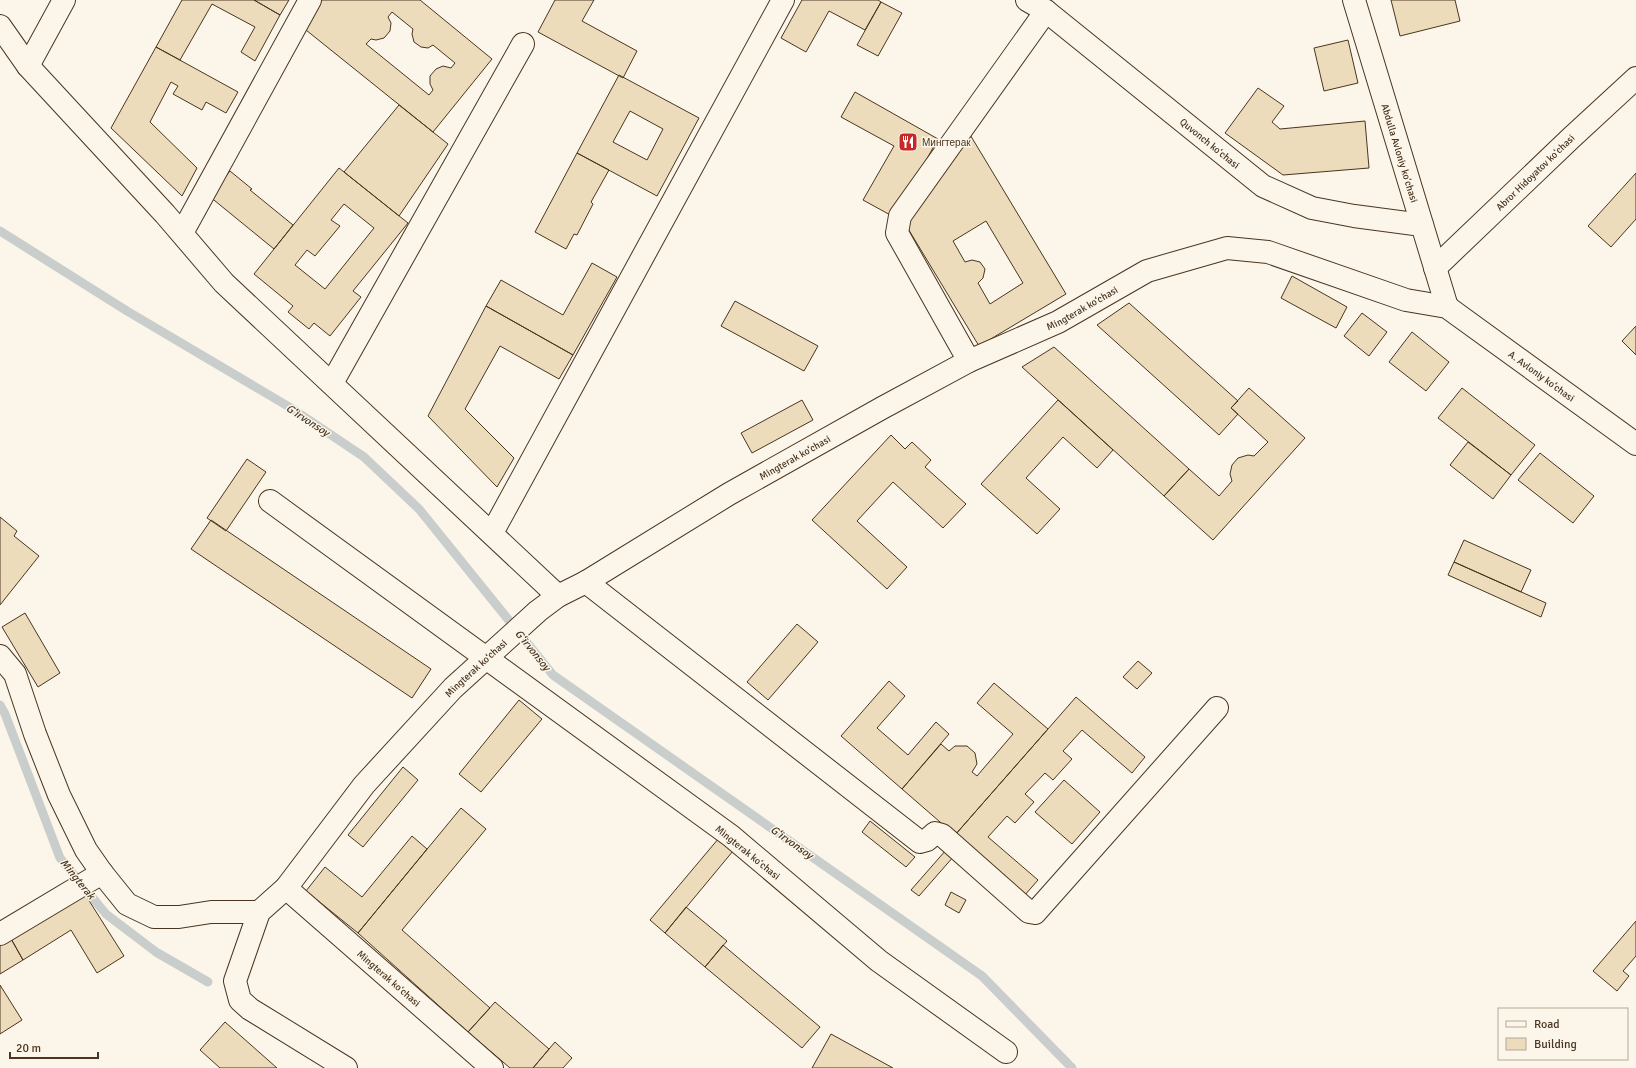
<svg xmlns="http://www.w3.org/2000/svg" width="1636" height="1068" viewBox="0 0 1636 1068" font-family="Signika,sans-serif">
<rect width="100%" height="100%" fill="#fbf6e9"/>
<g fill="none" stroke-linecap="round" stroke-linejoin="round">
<!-- stream -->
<path stroke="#c9cecd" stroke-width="9" d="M0 231 127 311 291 408 364 457 419 509 553 675 982 976 1072 1068
M0 705 5 714 60 858 106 914 156 952 208 982"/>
</g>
<!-- building -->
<path fill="#ecdcbc" stroke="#4a3520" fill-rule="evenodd" d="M182 0H254L280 15 255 61 241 52 255 27 212 4 180 60 156 47Z
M254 0H289L280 15Z
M322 0H420L492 59 433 132 301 26ZM392 12 413 29 412 34 414 42 421 47 428 48 433 45 455 63 451 68 443 66 436 69 430 76V84L433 90 429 95 366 44 371 39 376 40 384 38 390 31 391 23 388 17Z
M555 0H594L582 21 637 51 623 78 538 32Z
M802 0H878L881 2 865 30 829 11 806 52 781 38Z
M1391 0H1455L1460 21 1400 36Z
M881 2 902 13 878 56 857 45Z
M1348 40 1358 83 1324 91 1314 48Z
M156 47 238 92 226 113 206 102 202 110 173 94 178 86 171 82 150 122 197 168 182 196 111 128Z
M619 75 699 118 657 196 577 153ZM630 111 663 129 647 160 613 142Z
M1258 88 1284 106 1272 122 1280 129 1365 121 1369 168 1283 175 1225 133Z
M855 92 938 139 894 217 863 200 894 146 841 117Z
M399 105 448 144 399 216 344 172Z
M966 128 1066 294 979 346 904 222ZM986 221 1023 283 990 304 978 283 983 278 985 269 980 262 972 260 965 262 953 241Z
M577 153 609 170 591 202 593 204 577 235 574 234 566 249 535 232Z
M339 168 408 223 353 291 361 297 330 336 314 323 309 329 288 312 293 306 254 274ZM344 204 374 228 325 289 295 265 307 250 315 256 340 226 331 220Z
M230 171 252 189 250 190 293 225 274 249 209 196Z
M1636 173V219L1611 247 1588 226Z
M592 263 617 277 573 355 486 306 501 280 563 315Z
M1292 276 1347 307 1336 328 1281 298Z
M735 301 818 346 804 371 721 326Z
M1129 303 1238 401 1231 408 1238 414 1219 435 1097 325Z
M486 306 573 355 559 379 500 346 465 409 514 458 497 487 428 416Z
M1362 313 1387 332 1369 356 1344 336Z
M1636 326V355L1622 341Z
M1412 332 1449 362 1426 391 1389 362Z
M1054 347 1189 469 1164 496 1022 367Z
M1249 388 1305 438 1213 540 1164 496 1189 469 1219 496 1232 481 1230 474 1232 465 1238 458 1248 455 1254 456 1268 442 1231 408Z
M1462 388 1535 445 1511 475 1438 418Z
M802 400 813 420 752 453 741 433Z
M1058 400 1113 450 1097 468 1063 437 1026 478 1060 509 1037 534 981 484Z
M891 435 905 449 912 442 931 460 925 467 966 504 943 528 893 482 857 521 907 567 887 589 812 520Z
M1468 442 1511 475 1493 499 1450 465Z
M1540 453 1594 496 1573 523 1518 480Z
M247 459 266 472 226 531 207 518Z
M0 517 17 531 14 536 39 556 0 605Z
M211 520 431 669 412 698 191 549Z
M1464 540 1531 570 1521 592 1454 562Z
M1454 562 1546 603 1541 617 1448 575Z
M25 613 60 673 38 687 2 627Z
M797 624 818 642 768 700 747 682Z
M1138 661 1152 673 1137 689 1123 677Z
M889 681 905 696 877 728 908 755 936 722 949 734 902 789 841 736Z
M994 683 1048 729 955 835 902 789 941 744 949 751 955 746H967L975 753 977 764 972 772 977 776 1013 734 977 703Z
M1076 697 1145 757 1132 773 1082 730 1063 751 1072 759 1053 780 1045 773 1025 794 1034 802 1015 823 1007 816 988 837 1038 880 1024 896 955 835Z
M519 700 542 719 481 792 459 774Z
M403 767 418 780 363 847 348 835Z
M1064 780 1100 812 1072 844 1035 812Z
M461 808 486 829 402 930 490 1008 468 1032 358 933Z
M870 821 915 857 906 867 862 832Z
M412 836 427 849 358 933 306 891 325 867 362 897Z
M719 838 733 851 665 933 650 920Z
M946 850 954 856 919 896 911 890Z
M83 891 124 956 97 973 71 930 23 960 10 937Z
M951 892 966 900 959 913 945 905Z
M686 907 727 941 705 967 665 933Z
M1636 921V956L1623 971 1629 976 1617 991 1593 971Z
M10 937 23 960 0 974V943Z
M723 945 820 1027 802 1048 705 967Z
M0 985 22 1020 0 1034Z
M495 1002 549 1049 533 1068H510L468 1032Z
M225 1022 277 1068H220L200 1050Z
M831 1034 893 1068H812Z
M555 1042 572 1058 563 1068H533Z"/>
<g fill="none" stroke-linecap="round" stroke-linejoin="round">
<!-- minor casing -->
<g stroke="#4a3520" stroke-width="24">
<g id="minor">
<path d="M1027 0 1046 11 1263 186 1312 208 1354 216 1422 225"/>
<path d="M1354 0 1447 307"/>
<path d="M0 26 28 66 165 214 224 283 558 596"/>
<path d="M28 66 64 0"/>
<path d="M182 233 310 0"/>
<path d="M1435 268 1571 138 1636 78"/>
<path d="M969 361 897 233 900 216 1046 11"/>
<path d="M332 383 523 44"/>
<path d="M270 501 731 836 879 961 1006 1052"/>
<path d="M492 533 783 0"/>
<path d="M586 582 920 842 927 840 935 833 942 835 1029 912 1035 913 1217 708"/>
<path d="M0 656 15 674 35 734 59 795 86 850 102 873 127 904 154 917H179L211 912H259"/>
<path d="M286 888 492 1068"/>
<path d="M0 934 102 873"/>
<path id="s1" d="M346 1068 250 1009 240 1000 235 981 259 912 286 888 364 785 453 688 538 611 558 596 586 582 729 494 882 408 969 361 1058 322 1147 271 1227 248 1268 252 1406 300 1447 307 1636 444"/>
</g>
</g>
<!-- minor -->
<use href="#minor" stroke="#fbf6e9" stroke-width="22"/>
</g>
<!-- icons -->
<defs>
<g id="restaurant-square" transform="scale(1)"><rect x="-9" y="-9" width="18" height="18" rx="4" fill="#c62828" stroke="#fbf6e9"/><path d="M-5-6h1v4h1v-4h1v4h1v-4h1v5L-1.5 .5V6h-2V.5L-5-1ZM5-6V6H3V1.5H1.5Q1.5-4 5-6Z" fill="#fff"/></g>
</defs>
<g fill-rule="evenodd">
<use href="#restaurant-square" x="908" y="142"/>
</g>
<g text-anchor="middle" stroke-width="3" stroke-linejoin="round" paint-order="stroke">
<!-- poi labels -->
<g font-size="10" fill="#4a3520" stroke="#fbf6e9" text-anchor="start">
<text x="922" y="146">Мингтерак</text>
</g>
<!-- street labels -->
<g font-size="10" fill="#4a3520" stroke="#fbf6e9">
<text transform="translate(1210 143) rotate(39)" y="4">Quvonch koʻchasi</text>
<text transform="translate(1400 153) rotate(73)" y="4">Abdulla Avloniy koʻchasi</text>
<text transform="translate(1535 172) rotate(-44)" y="4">Abror Hidoyatov koʻchasi</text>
<text dy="4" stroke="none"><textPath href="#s1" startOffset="1254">Mingterak ko‘chasi</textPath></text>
<text dy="4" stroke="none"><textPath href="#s1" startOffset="1758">A. Avloniy ko‘chasi</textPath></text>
<text dy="4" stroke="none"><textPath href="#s1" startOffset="930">Mingterak ko‘chasi</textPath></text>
<text dy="4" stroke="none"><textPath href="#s1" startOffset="546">Mingterak ko‘chasi</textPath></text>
<text transform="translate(748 852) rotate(39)" y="4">Mingterak koʻchasi</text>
<text transform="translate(389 978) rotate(41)" y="4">Mingterak koʻchasi</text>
</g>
<!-- water labels -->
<g font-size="11" font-style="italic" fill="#4a3520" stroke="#fbf6e9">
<text transform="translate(308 420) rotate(33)" y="4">G‘irvonsoy</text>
<text transform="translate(533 650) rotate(51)" y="4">G‘irvonsoy</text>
<text transform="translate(792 842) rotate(35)" y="4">G‘irvonsoy</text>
<text transform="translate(78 879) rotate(51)" y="4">Mingterak</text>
</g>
</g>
<!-- legend -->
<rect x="1498" y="1008" width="130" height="52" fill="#fbf6e9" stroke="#b4a999"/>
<rect x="1506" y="1021" width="20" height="6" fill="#fbf6e9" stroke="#b4a999"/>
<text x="1534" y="1028" font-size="12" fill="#4a3520">Road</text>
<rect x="1506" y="1038" width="20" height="12" fill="#ecdcbc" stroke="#b4a999"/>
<text x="1534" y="1048" font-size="12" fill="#4a3520">Building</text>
<!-- scale -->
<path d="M10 1052v6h88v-6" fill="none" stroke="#4a3520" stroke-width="2"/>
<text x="16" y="1052" font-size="12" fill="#4a3520" stroke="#fbf6e9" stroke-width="3" paint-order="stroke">20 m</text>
</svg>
